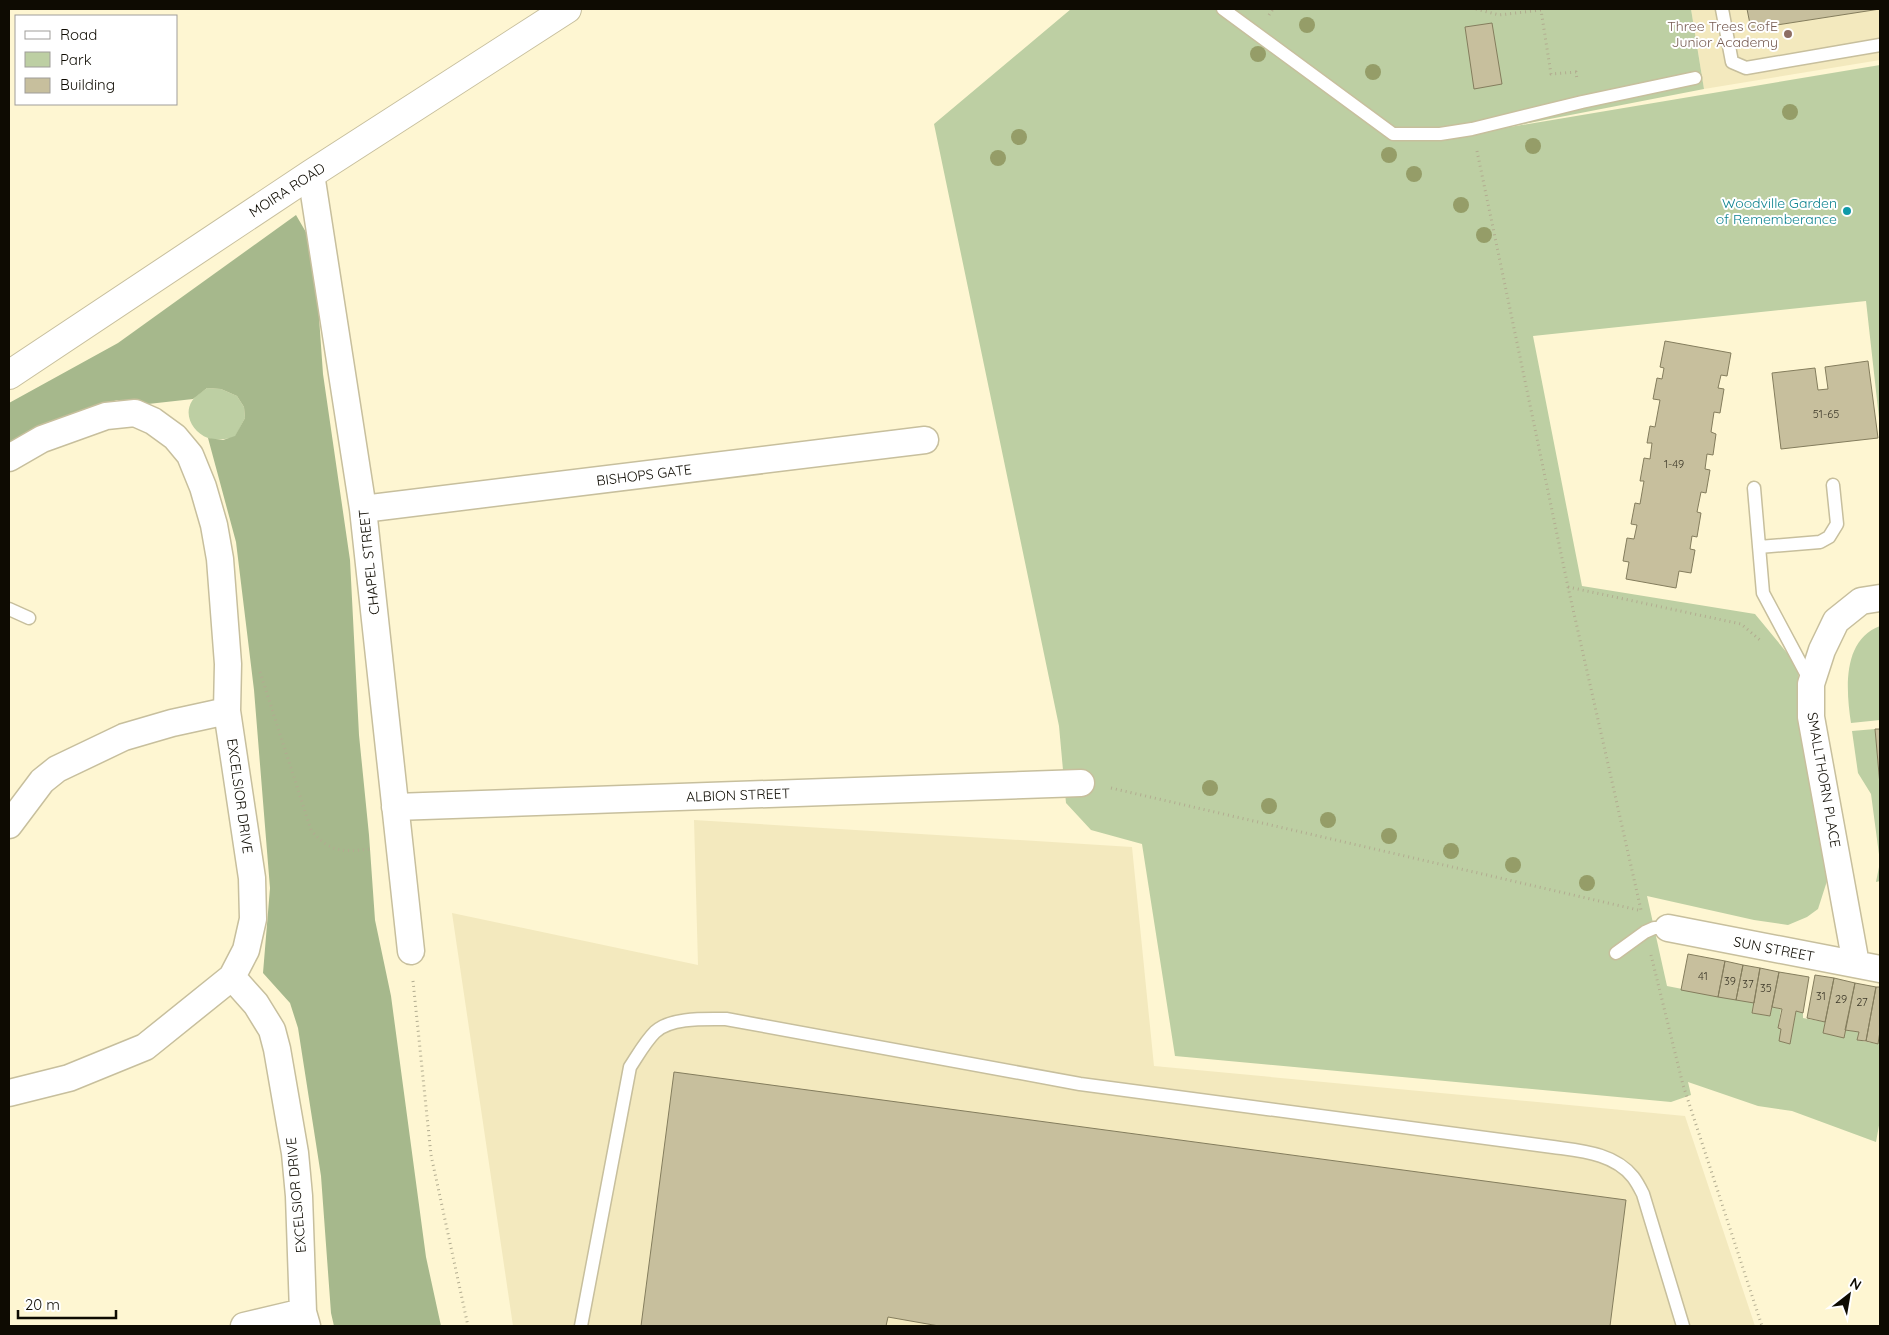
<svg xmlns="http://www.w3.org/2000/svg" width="1889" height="1335" viewBox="0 0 1889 1335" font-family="Quicksand,sans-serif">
<rect width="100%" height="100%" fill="#fef6d2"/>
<!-- built -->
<path fill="#f3e9be" d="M1691 9H1880V60L1704 89Z
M694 820 1132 847 1154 1066 1685 1116 1755 1326H513L452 913 698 965Z"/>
<!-- green -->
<path fill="#bdcfa3" d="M1071 9H1691L1704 89 1498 129 1880 65V427L1866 301 1533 336 1582 586 1755 614 1797 665 1827 881 1818 909 1807 917 1788 925 1754 920 1647 896 1667 986 1754 1003 1752 1013 1770 1016 1772 1007 1781 1009 1778 1028 1781 1029 1779 1041 1790 1044 1796 1011 1803 1013V1018L1825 1022 1824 1033 1844 1037 1845 1030 1859 1032 1857 1040 1878 1044 1880 1031V1120L1876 1142 1792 1111 1758 1106 1688 1082 1691 1095 1671 1102 1175 1056 1142 844 1091 830 1066 803 1059 726 934 124Z
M207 388 221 389 237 396 244 407 245 418 235 437C226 439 217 441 208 438 193 432 183 415 192 401 195 396 202 392 207 388Z
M1880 626V720L1851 723C1846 690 1842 640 1880 626Z
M1875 729 1880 785V881L1876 882 1880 862 1871 794 1858 773 1852 731Z"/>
<!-- forest -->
<path fill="#a6b88c" d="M296 215 314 246 323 374 350 560 359 735 369 835 375 920 391 996 426 1257 441 1326H334L331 1313 321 1176 298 1028 290 1003 263 973 270 888 254 690 236 542 208 438 223 440 235 436 245 418 244 407 237 396 221 389 207 388 193 399 148 404 117 400 71 416 9 446V403L118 343Z"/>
<!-- building -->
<path fill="#c7bf9d" stroke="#847d5d" d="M1747 9H1880L1751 29Z
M1492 23 1502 84 1474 89 1465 27Z
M1665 341 1731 353 1727 376 1721 375 1718 388 1724 389 1720 413 1714 412 1711 432 1716 434 1713 455 1707 454 1705 469 1710 470 1706 493 1701 492 1697 512 1701 513 1697 537 1692 536 1690 549 1695 550 1691 573 1679 571 1676 588 1626 579 1629 562 1623 561 1627 538 1634 539 1637 525 1631 524 1635 503 1640 504 1644 481H1640L1644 458 1650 459 1652 443H1647L1650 426 1655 427 1660 400 1653 399 1657 378 1662 379 1664 368 1660 367Z
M1868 361 1878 438 1781 449 1772 373 1815 368 1818 390 1828 389 1825 367Z
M1875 729H1880V785Z
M1688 954 1725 961 1718 997 1681 990Z
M1725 961 1743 965 1736 1000 1718 997Z
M1743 965 1760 968 1754 1003 1736 1000Z
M1760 968 1779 972 1770 1016 1752 1013Z
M1779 972 1809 977 1803 1013 1796 1011 1790 1044 1779 1041 1781 1029 1778 1028 1782 1009 1772 1007Z
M1815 975 1834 978 1825 1022 1807 1018Z
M1834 978 1855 983 1844 1038 1823 1033Z
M1855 983 1876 987 1866 1041 1857 1040 1859 1032 1845 1030Z
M1876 987H1880V1031L1878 1044 1866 1041Z
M674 1072 1626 1200 1610 1326H939L888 1317 886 1326H641Z"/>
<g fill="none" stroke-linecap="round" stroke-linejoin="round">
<!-- service casing -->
<g stroke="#c7bf9d" stroke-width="15">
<path id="service" d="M1223 9 1393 134H1440L1472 129 1582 102 1695 78
M1722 9 1732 62 1746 68 1880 45
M1754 488 1763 593 1810 681
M1759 547 1820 542 1829 537 1837 524 1833 485
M9 609 29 618
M1616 953 1645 932 1654 928H1668
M581 1326 630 1067C638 1055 645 1042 655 1032 671 1017 706 1019 726 1019L1080 1084 1553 1147C1581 1151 1614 1153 1633 1177 1637 1182 1640 1188 1643 1194L1683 1326"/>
</g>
<!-- minor casing -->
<g stroke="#c7bf9d" stroke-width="29">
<path id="minor" d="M311 174 363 509 411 951
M9 458 42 439 106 416 135 413 153 421 175 437 190 455 203 487 214 525 220 559 228 664 227 711 252 878 253 919 246 950 232 977 256 1004 272 1030 277 1049 295 1153 299 1196 303 1312 307 1326
M363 509 925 440
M395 807 1081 783
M9 825 42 781 57 769 124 737 172 723 227 711
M1668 928 1880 969
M1856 964 1811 717V684L1822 650 1836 621 1861 601 1880 598
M9 1093 69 1078 145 1047 232 977
M244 1326 303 1312"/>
</g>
<!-- tertiary casing -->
<g stroke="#c7bf9d" stroke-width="30">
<path id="tertiary" d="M9 375 311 174 567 9"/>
</g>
<!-- path -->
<path stroke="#b2ac90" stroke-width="3" stroke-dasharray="1 4" stroke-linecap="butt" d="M1476 9 1499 15 1541 10 1551 74 1576 72 1577 80
M1269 15 1273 9
M1477 151 1568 587 1641 910
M1568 587 1741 624 1760 640
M260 672 311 830C330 853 343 852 371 849
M1111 788 1638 910
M1651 955 1683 1085 1762 1326
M413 981 431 1155 468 1326"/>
<!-- service -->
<use href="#service" stroke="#fff" stroke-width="12"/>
<!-- minor -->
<use href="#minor" stroke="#fff" stroke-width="26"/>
<!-- tertiary -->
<use href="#tertiary" stroke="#fff" stroke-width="28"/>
</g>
<!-- trees -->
<g fill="#959d68">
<circle cx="1307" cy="25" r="8"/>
<circle cx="1258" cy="54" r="8"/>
<circle cx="1373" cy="72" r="8"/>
<circle cx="1790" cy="112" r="8"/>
<circle cx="1019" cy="137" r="8"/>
<circle cx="1533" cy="146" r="8"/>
<circle cx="1389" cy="155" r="8"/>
<circle cx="998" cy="158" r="8"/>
<circle cx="1414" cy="174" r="8"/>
<circle cx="1461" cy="205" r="8"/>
<circle cx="1484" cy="235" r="8"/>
<circle cx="1210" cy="788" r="8"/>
<circle cx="1269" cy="806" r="8"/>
<circle cx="1328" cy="820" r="8"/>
<circle cx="1389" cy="836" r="8"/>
<circle cx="1451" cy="851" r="8"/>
<circle cx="1513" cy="865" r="8"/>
<circle cx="1587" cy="883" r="8"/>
</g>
<!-- markers -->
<circle fill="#8d6e63" stroke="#fff" stroke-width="2" cx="1788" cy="34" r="5"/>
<circle fill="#0f9aa8" stroke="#fff" stroke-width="2" cx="1847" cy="211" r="5"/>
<g text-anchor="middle" stroke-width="4" stroke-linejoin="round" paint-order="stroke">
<!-- number labels -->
<g font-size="11" fill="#3c3829">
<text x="1826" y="418">51-65</text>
<text x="1674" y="468">1-49</text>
<text x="1703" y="980">41</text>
<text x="1730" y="985">39</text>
<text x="1748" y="988">37</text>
<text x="1766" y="992">35</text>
<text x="1821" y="1000">31</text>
<text x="1841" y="1003">29</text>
<text x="1862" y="1006">27</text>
</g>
<!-- education labels -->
<g font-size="14" fill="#785e54" stroke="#fff" text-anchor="end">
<text x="1778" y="31">Three Trees CofE<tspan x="1778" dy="16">Junior Academy</tspan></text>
</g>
<!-- street labels -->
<g font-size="14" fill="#0e0b02" stroke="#fff">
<text transform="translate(287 190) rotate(-33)" y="5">MOIRA ROAD</text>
<text transform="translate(644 475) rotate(-7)" y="5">BISHOPS GATE</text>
<text transform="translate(369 562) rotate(-96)" y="5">CHAPEL STREET</text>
<text transform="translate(1824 780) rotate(80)" y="5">SMALLTHORN PLACE</text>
<text transform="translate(738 795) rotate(-2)" y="5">ALBION STREET</text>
<text transform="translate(240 796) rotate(82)" y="5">EXCELSIOR DRIVE</text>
<text transform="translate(1774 949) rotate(11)" y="5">SUN STREET</text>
<text transform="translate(296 1195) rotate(-95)" y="5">EXCELSIOR DRIVE</text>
</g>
<!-- culture labels -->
<g font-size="14" fill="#0d838f" stroke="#fff" text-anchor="end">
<text x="1837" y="208">Woodville Garden<tspan x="1837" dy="16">of Rememberance</tspan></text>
</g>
</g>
<!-- border -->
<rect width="1889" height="1335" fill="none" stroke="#0e0b02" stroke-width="20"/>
<!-- legend -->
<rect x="15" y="15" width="162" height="90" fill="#ffffff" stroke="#9f9d9a"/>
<rect x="25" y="31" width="25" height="8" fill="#ffffff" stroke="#9f9d9a"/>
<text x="60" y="40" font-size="15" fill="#0e0b02">Road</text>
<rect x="25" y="52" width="25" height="15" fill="#bdcfa3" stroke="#9f9d9a"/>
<text x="60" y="65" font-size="15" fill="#0e0b02">Park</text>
<rect x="25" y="78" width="25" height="15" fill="#c7bf9d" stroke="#9f9d9a"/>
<text x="60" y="90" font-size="15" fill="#0e0b02">Building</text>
<!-- north arrow -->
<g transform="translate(1849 1295) rotate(31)" stroke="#ffffff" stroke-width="4" paint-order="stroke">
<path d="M0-4L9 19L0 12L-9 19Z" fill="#0e0b02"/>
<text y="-8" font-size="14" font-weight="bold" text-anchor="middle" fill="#0e0b02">N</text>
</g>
<!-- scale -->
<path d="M18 1310v8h98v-8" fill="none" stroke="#0e0b02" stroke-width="2.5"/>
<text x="25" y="1310" font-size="15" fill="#0e0b02" stroke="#ffffff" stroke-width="4" paint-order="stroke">20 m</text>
</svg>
